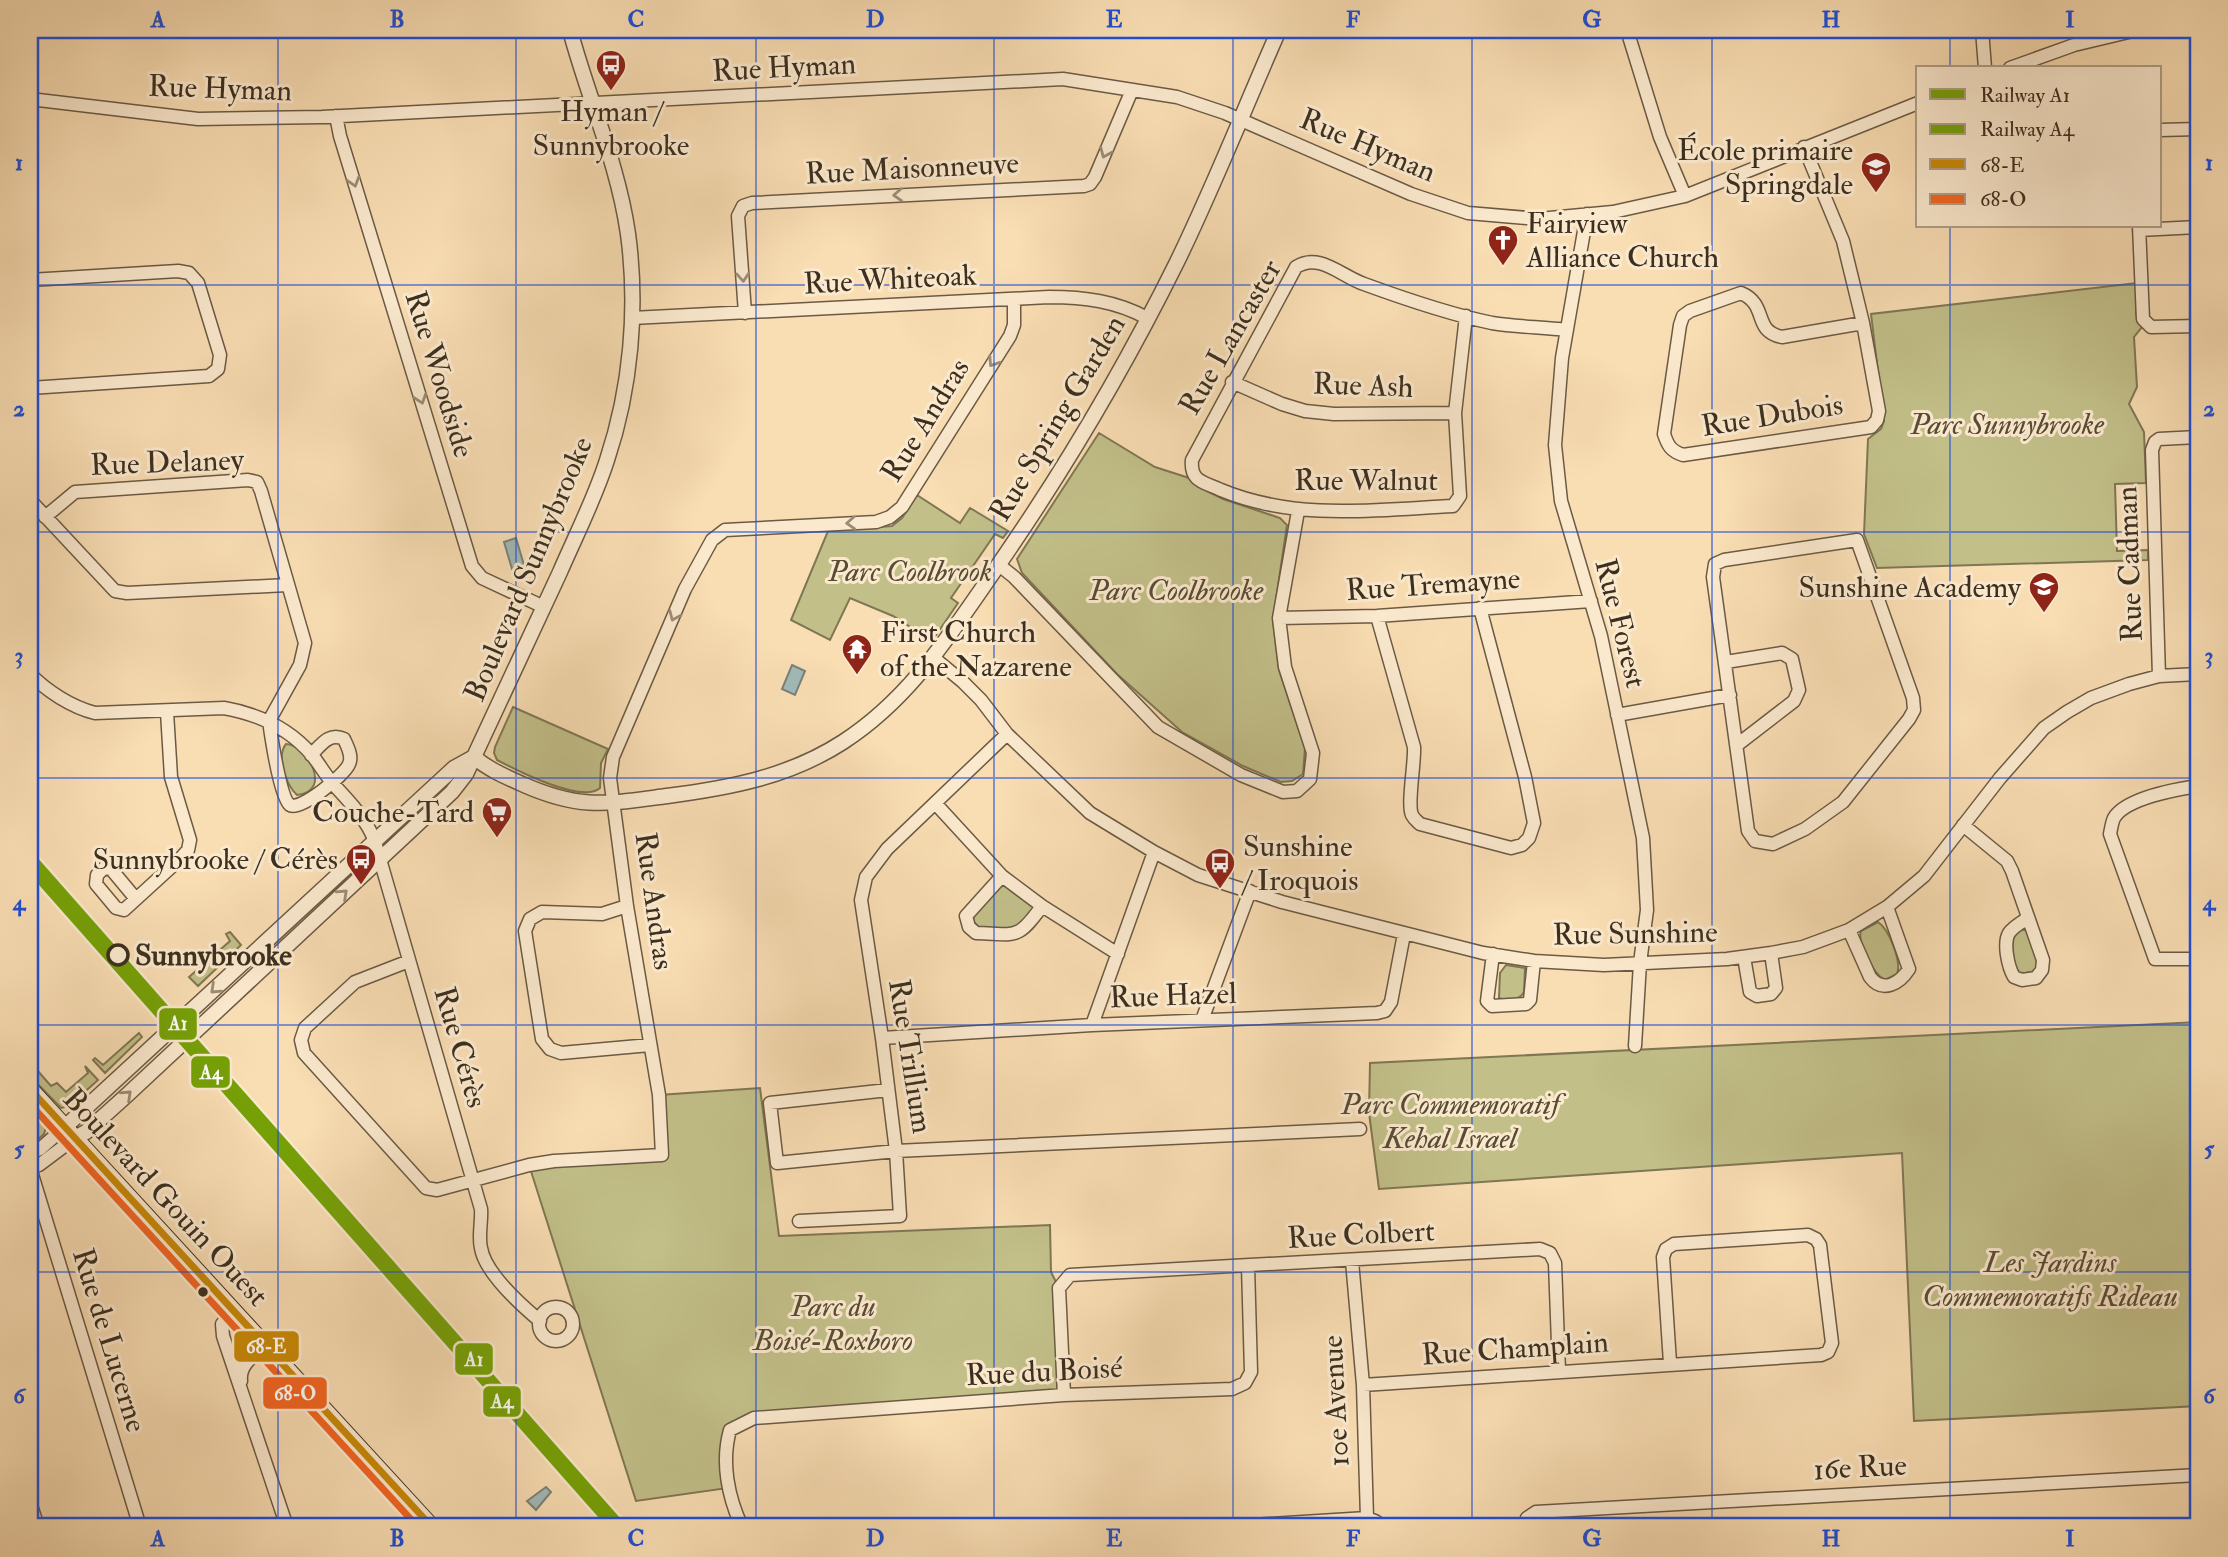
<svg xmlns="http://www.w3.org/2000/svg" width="2228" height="1557" viewBox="0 0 2228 1557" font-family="'IM FELL Double Pica',serif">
<rect width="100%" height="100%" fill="#f9ddb3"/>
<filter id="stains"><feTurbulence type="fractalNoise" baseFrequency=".00286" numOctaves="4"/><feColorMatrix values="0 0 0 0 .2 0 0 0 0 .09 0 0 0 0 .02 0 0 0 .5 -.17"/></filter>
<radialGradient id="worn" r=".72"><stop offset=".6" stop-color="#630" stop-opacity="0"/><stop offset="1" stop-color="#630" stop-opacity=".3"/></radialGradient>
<!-- green -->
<path fill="#c2bf89" stroke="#7f7754" stroke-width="2" d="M2136 283V314L2142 327 2134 337 2137 387 2129 404 2144 432 2146 483 2115 484 2117 551 2148 550V560L1877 568 1864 534 1868 439 1881 429 1884 421 1871 314Z
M1099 433 1155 467 1189 478 1197 486 1223 499 1280 518 1287 525 1273 620 1279 670 1305 748 1303 774 1292 781 1281 782 1243 766 1182 732 1117 674 1022 573 1017 559Z
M917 495 960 523 970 508 1008 531 1003 538 995 534 951 598 958 603 932 641 893 616 850 598 830 640 791 620 828 531 892 526 902 518Z
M513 707 608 749 601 763 600 788C582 804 516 770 497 760L494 753 495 747Z
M286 744C306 744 334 791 297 795 286 785 276 756 286 744Z
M458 772 450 785 394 836 393 833Z
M1002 882 1036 908 1015 929H980L973 921 974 915Z
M1878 922C1889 929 1902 962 1897 974L1885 980C1873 974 1857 942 1861 931Z
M2020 929 2028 931 2038 963 2035 971 2021 974 2014 968 2012 938Z
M230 932 241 945 198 986 189 977 230 941 226 934Z
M1506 965 1525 968 1524 992C1520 1000 1507 1002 1499 998L1500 973Z
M2198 1022V1406L1914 1421 1902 1153 1379 1189 1369 1113 1370 1063Z
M139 1033 142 1037 105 1073 93 1060 95 1058 103 1065Z
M30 1062 51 1086 57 1083 66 1092 88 1073 85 1066 98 1080 69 1106 61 1108 30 1076Z
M760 1088 779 1236 1050 1225 1051 1272 1059 1288 1064 1395 754 1418 730 1430 728 1488 636 1501 529 1165 661 1155 659 1095Z
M31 1108 46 1127 44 1134 37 1140 30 1137Z"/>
<!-- water -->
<path fill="#a1bab7" stroke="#79827a" stroke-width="2" d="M516 538 524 565 512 569 504 542Z
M792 665 805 671 795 695 782 689Z
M546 1487 551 1492 536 1510 527 1501Z"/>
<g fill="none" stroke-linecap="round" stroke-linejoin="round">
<!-- minor casing -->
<g stroke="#6b5a44" stroke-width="15">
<path id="minor" d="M1627 30 1660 137 1685 196
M1982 30 1985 68
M2010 68 2074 45 2137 30
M30 99 198 119 322 117 1063 79 1177 97 1225 113 1411 194 1468 213 1539 219 1613 212 1685 196 1918 103
M336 116 340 136 472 566 482 578 544 607
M2160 130 2198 129
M1804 147 1843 241 1863 323 1879 411 1877 420 1871 427 1683 455C1671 451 1668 446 1664 434L1680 325 1683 316 1690 311 1741 293C1769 305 1752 331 1782 337L1863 323
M1587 214 1562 358 1555 445 1561 501 1601 636 1643 838 1647 910 1640 963 1635 1046
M2139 226 2143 319 2151 327 2198 326
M2139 230 2198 227
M30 280 178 271 189 273 198 283 220 355 218 369 209 376 30 388
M745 313 738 216 743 206 752 203 1084 186 1090 184 1095 177 1132 90
M1466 316 1455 413 1460 496 1453 506C1375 510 1296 521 1221 490 1204 482 1190 482 1192 460L1296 267C1319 252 1341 276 1364 284 1405 299 1448 314 1492 323 1516 327 1542 327 1567 330
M632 318 1049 297C1084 297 1116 301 1147 318
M1232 382 1282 404 1305 411 1334 414 1455 413
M30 500 115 591 127 593 287 585
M45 517 75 492 248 480 257 482 261 491 305 643 300 665 269 721
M1857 540 1913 698 1914 710 1909 719 1843 802 1805 829 1773 844 1755 841 1748 831 1713 577 1715 564 1724 560Z
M999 565 1014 577 1158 727 1241 775 1283 792 1297 791 1310 779 1313 753 1285 667 1279 618 1298 511
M1377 616 1414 747C1415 763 1407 804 1412 815 1414 819 1417 821 1420 824L1511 848 1522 845 1529 838 1534 823 1525 777 1480 608
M1279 618 1377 616 1591 601
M934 658 963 682 981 700 1007 734 1090 813 1154 852 1198 875 1282 902 1483 953 1534 961 1604 965 1727 959 1771 953 1803 947 1849 930 1887 907 1924 876 2000 778 2044 728 2067 712 2091 698 2129 684 2159 676 2198 674
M1726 662 1782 653 1792 659 1799 690 1794 701 1737 745
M30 674C47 691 71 707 95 713L224 708C258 714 289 728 312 755 320 765 326 776 334 785 349 801 368 821 375 842L481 1209C482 1222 478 1236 481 1248 485 1273 521 1305 540 1321
M2159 676 2152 450 2155 442 2159 439 2198 437
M1617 715 1730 695
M269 721C271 735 280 798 290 805 299 812 345 775 349 764 353 756 347 746 344 739 329 732 321 745 311 755
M1007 734 887 849 866 877 861 900 882 1038 896 1151 1360 1129
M2198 786C2178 789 2126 798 2114 818 2112 822 2111 829 2110 834L2155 959H2198
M935 803 1002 876
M1963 825 2007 861 2012 871 2043 960 2042 970 2036 978 2022 980 2014 977C2008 967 2003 943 2009 933 2013 927 2022 922 2028 918
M136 899 111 869 104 868 97 875 96 884 116 908 124 910 181 858 188 850 190 840 171 777 167 712
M627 906 602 914 542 912 530 919 525 931 542 1039 550 1049 561 1053 650 1045
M1042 906C1017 941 1016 934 976 933L969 927 966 916 1002 876 1042 906 1118 954
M1849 930 1870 977C1883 994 1900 983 1909 969L1887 907
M1493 954 1487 1001 1492 1006 1526 1004 1530 1000 1534 961
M1744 957 1750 992 1757 996 1771 994 1776 988 1771 953
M409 961 355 982 305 1028 301 1040 304 1053 426 1188 437 1190 529 1165 554 1161 662 1155 659 1095 627 906 610 778 613 757 685 589 712 540 725 530 876 522 890 517 902 507 1010 336 1014 325V299
M1202 1020 1250 891
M1092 1025 1154 852
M882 1038 1092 1025 1377 1013 1385 1011 1391 1002 1404 934
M30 1154 40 1149 65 1127
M30 1168 140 1527
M30 1168 39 1165 75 1138
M799 1221 900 1216 896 1151 777 1163 770 1103 888 1090
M1352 1261 1363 1385 1367 1518
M539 1324a17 17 0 1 1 34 0a17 17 0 1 1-34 0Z
M233 1311 222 1324 223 1336 287 1527
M241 1381C239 1364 254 1356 266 1346
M1363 1385 1821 1355 1828 1352 1832 1343 1820 1245 1816 1239 1808 1235 1674 1244 1666 1249 1663 1257 1670 1363
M1064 1395 1059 1288 1070 1275 1540 1249 1550 1253 1555 1263 1559 1371
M30 1502 38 1527
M742 1527C728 1497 721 1462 730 1430L754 1418 1064 1395 1232 1389 1245 1383 1251 1372 1248 1266
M1221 1527 1367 1518 1375 1521 1384 1527
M1524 1527 1527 1518 1536 1512 2198 1475"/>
</g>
<!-- tertiary casing -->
<g stroke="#6b5a44" stroke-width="17">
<path id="tertiary" d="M474 757C488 769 504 776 522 784 580 810 606 804 667 796 729 788 789 777 843 742 908 700 947 639 990 577 1060 477 1123 371 1177 262 1214 186 1245 107 1279 30
M65 1127 454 768 474 757
M75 1138 86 1132 126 1096 452 792 466 774C497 707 529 640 560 572 576 535 595 498 607 460 631 388 638 308 628 234 618 163 588 98 570 30"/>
</g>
<!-- secondary casing -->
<g stroke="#3c2f1f" stroke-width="18">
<path id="secondary" d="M30 1089 432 1527"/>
</g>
<!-- minor -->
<use href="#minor" stroke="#fbe9ce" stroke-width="12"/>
<!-- tertiary -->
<use href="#tertiary" stroke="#fbe9ce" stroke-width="14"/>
<!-- secondary -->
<use href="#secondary" stroke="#fbe9ce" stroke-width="16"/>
<!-- bus-1 casing -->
<g stroke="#fbe9ce" stroke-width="12">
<path id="bus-1" d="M30 1089 432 1527"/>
</g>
<!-- bus-2 casing -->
<g stroke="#fbe9ce" stroke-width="12">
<path id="bus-2" d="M30 1104 418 1527"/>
</g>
<!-- bus-1 -->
<use href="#bus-1" stroke="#c88808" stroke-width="7"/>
<!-- bus-2 -->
<use href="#bus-2" stroke="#f26522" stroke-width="7"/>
<!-- rail-1 casing -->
<g stroke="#fbe9ce" stroke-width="14">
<path id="rail-1" d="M30 856 622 1527"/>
</g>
<!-- rail-2 casing -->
<g stroke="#fbe9ce" stroke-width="14">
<path id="rail-2" d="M30 868 613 1527"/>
</g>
<!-- rail-1 -->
<use href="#rail-1" stroke="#76a106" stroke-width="9"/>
<!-- rail-2 -->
<use href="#rail-2" stroke="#76a106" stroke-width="9"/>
</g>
<!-- one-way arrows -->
<defs><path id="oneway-chevron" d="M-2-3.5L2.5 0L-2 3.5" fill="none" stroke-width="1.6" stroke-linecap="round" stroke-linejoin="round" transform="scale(1.75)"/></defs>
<g stroke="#9c8c76">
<use href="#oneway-chevron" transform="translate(1105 153) rotate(113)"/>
<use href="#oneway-chevron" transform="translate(354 182) rotate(73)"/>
<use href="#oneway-chevron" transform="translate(898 195) rotate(177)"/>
<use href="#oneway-chevron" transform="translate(743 277) rotate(86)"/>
<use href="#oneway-chevron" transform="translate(993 362) rotate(123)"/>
<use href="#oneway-chevron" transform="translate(421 399) rotate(72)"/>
<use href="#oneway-chevron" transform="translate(851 523) rotate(177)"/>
<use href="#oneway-chevron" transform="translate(674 616) rotate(113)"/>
<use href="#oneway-chevron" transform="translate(343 894) rotate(-43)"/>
<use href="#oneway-chevron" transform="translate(215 989) rotate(137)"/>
<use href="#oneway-chevron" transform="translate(127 1095) rotate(-43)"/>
</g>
<!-- grid -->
<path fill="none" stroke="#1d4ed8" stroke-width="2" stroke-opacity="0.55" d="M278 30V1527M516 30V1527M756 30V1527M994 30V1527M1233 30V1527M1472 30V1527M1712 30V1527M1950 30V68M1950 226V1527M30 285H2198M30 532H2198M30 778H2198M30 1025H2198M30 1272H2198"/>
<!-- icons -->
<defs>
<g id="bus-pin" transform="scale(1.575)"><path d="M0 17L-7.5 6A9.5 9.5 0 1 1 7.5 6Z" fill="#8f2418" stroke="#fbe9ce"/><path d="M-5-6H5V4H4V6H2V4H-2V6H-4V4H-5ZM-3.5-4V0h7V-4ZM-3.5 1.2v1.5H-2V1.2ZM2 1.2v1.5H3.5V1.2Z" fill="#fff"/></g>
<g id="school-pin" transform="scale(1.575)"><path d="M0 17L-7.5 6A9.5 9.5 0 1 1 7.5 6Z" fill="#8f2418" stroke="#fbe9ce"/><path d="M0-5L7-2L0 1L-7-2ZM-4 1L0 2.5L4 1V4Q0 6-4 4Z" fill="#fff"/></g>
<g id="church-pin" transform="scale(1.575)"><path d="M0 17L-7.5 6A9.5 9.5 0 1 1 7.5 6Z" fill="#8f2418" stroke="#fbe9ce"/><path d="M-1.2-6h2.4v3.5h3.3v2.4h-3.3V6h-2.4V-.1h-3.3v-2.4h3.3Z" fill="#fff"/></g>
<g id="temple-pin" transform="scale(1.575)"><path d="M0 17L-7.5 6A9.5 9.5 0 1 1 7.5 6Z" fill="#8f2418" stroke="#fbe9ce"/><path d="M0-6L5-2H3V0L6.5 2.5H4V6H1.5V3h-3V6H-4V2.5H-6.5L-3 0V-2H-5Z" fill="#fff"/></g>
<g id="supermarket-pin" transform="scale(1.575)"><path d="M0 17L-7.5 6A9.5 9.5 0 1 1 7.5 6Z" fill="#8f2418" stroke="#fbe9ce"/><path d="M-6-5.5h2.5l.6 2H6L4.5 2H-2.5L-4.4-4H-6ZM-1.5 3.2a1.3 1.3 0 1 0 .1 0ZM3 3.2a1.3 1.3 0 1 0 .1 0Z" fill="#fff"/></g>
</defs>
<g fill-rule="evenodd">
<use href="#bus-pin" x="611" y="65"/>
<use href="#school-pin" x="1876" y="167"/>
<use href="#church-pin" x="1503" y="240"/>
<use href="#school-pin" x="2044" y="587"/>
<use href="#temple-pin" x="857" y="649"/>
<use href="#supermarket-pin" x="497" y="812"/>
<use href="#bus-pin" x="361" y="859"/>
<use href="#bus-pin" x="1220" y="863"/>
</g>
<!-- markers -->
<circle fill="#fbe9ce" stroke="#3c2f1f" stroke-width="3.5" cx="118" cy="955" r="10"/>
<circle fill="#3c2f1f" stroke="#fbe9ce" stroke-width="2.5" cx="203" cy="1292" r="6"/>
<g text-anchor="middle" stroke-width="6" stroke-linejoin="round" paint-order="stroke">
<!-- street labels -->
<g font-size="30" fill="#3c2f1f" stroke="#fbe9ce">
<text transform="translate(784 67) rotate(-3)" y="10">Rue Hyman</text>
<text transform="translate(220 88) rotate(2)" y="10">Rue Hyman</text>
<text transform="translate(1368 145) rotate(23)" y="10">Rue Hyman</text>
<text transform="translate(912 168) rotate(-3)" y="10">Rue Maisonneuve</text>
<text transform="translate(890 279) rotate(-3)" y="10">Rue Whiteoak</text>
<text transform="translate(1230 337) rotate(-60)" y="10">Rue Lancaster</text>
<text transform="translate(440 374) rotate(73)" y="10">Rue Woodside</text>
<text transform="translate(1363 385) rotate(2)" y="10">Rue Ash</text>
<text transform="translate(1772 415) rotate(-9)" y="10">Rue Dubois</text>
<text transform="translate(1057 418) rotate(-59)" y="10">Rue Spring Garden</text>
<text transform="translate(925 420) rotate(-58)" y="10">Rue Andras</text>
<text transform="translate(167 462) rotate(-2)" y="10">Rue Delaney</text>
<text x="1366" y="490">Rue Walnut</text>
<text transform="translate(2129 564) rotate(-92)" y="10">Rue Cadman</text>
<text transform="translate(528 569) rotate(-67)" y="10">Boulevard Sunnybrooke</text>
<text transform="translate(1433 584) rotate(-4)" y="10">Rue Tremayne</text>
<text transform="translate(1621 623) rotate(76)" y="10">Rue Forest</text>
<text transform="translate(655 901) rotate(82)" y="10">Rue Andras</text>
<text transform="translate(1635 933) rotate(-1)" y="10">Rue Sunshine</text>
<text transform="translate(1173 995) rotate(-2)" y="10">Rue Hazel</text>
<text transform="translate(461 1047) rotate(74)" y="10">Rue Cérès</text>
<text transform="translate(911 1056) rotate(81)" y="10">Rue Trillium</text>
<text transform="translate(166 1197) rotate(47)" y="10">Boulevard Gouin Ouest</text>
<text transform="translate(1361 1234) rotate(-3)" y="10">Rue Colbert</text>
<text transform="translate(110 1340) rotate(73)" y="10">Rue de Lucerne</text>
<text transform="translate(1515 1348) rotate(-4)" y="10">Rue Champlain</text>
<text transform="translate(1044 1371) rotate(-3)" y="10">Rue du Boisé</text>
<text transform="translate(1335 1401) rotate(-93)" y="10">10e Avenue</text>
<text transform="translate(1860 1467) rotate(-3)" y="10">16e Rue</text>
</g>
<!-- poi labels -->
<g font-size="30" fill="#3c2f1f" stroke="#fbe9ce" text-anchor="end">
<text x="611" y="121" text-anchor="middle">Hyman /<tspan x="611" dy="34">Sunnybrooke</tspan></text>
<text x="1853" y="160">École primaire<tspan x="1853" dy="34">Springdale</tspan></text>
<text x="1526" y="233" text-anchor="start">Fairview<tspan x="1526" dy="34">Alliance Church</tspan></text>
<text x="2021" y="597">Sunshine Academy</text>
<text x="880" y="642" text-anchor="start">First Church<tspan x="880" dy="34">of the Nazarene</tspan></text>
<text x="474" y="822">Couche-Tard</text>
<text x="1243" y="856" text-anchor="start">Sunshine<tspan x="1243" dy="34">/ Iroquois</tspan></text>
<text x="338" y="869">Sunnybrooke / Cérès</text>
</g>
<!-- park labels -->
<g font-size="30" font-style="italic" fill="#574c34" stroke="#fbe9ce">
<text x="2007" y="434">Parc Sunnybrooke</text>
<text x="910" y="581">Parc Coolbrook</text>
<text x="1176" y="600">Parc Coolbrooke</text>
<text x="1450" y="1114">Parc Commemoratif<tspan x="1450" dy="34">Kehal Israel</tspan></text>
<text x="2050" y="1272">Les Jardins<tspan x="2050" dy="34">Commemoratifs Rideau</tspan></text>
<text x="833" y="1316">Parc du<tspan x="833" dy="34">Boisé-Roxboro</tspan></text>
</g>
<!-- stop labels -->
<g font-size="30" font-weight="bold" fill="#3c2f1f" stroke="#fbe9ce" text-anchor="start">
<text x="135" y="965">Sunnybrooke</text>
</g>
</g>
<g stroke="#fbe9ce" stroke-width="2.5">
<rect x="158" y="1007" width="40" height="34" rx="7" fill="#76a106"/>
<rect x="190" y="1055" width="41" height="34" rx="7" fill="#76a106"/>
<rect x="233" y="1330" width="67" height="33" rx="7" fill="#c88808"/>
<rect x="454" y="1342" width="40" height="34" rx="7" fill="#76a106"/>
<rect x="262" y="1376" width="66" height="34" rx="7" fill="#f26522"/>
<rect x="482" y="1385" width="40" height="33" rx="7" fill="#76a106"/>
</g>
<g font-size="19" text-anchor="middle" font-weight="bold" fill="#fff">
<text x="178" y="1030">A1</text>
<text x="211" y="1079">A4</text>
<text x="266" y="1353">68-E</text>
<text x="474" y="1366">A1</text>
<text x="295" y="1400">68-O</text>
<text x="502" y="1408">A4</text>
</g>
<!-- margin -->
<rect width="2228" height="1557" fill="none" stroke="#f9ddb3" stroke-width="77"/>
<!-- legend -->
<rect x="1916" y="66" width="245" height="161" fill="#fbe9ce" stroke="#af9f88" stroke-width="2"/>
<rect x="1930" y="89" width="35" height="10" fill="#76a106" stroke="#af9f88" stroke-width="2"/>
<text x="1980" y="102" font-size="21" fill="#3c2f1f">Railway A1</text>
<rect x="1930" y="124" width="35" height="10" fill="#76a106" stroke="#af9f88" stroke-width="2"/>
<text x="1980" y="136" font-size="21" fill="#3c2f1f">Railway A4</text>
<rect x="1930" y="159" width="35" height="10" fill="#c88808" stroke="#af9f88" stroke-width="2"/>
<text x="1980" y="172" font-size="21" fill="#3c2f1f">68-E</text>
<rect x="1930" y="194" width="35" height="10" fill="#f26522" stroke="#af9f88" stroke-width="2"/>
<text x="1980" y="206" font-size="21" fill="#3c2f1f">68-O</text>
<rect x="38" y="38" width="2152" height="1480" fill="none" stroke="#1d4ed8" stroke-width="2.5"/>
<g font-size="23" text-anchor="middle" font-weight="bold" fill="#1d4ed8">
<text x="158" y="27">A</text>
<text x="397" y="27">B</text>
<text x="636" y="27">C</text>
<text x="875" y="27">D</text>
<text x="1114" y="27">E</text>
<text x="1353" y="27">F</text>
<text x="1592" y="27">G</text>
<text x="1831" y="27">H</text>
<text x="2070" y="27">I</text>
<text x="19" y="170">1</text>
<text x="2209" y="170">1</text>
<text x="19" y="416">2</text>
<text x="2209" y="416">2</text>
<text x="19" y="663">3</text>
<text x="2209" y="663">3</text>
<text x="19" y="910">4</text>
<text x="2209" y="910">4</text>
<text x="19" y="1156">5</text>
<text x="2209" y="1156">5</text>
<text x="19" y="1403">6</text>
<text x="2209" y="1403">6</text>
<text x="158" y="1546">A</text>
<text x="397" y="1546">B</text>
<text x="636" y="1546">C</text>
<text x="875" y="1546">D</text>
<text x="1114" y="1546">E</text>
<text x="1353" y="1546">F</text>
<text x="1592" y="1546">G</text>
<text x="1831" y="1546">H</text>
<text x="2070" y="1546">I</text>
</g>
<rect width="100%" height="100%" filter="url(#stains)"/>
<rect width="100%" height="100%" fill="url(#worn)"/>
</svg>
